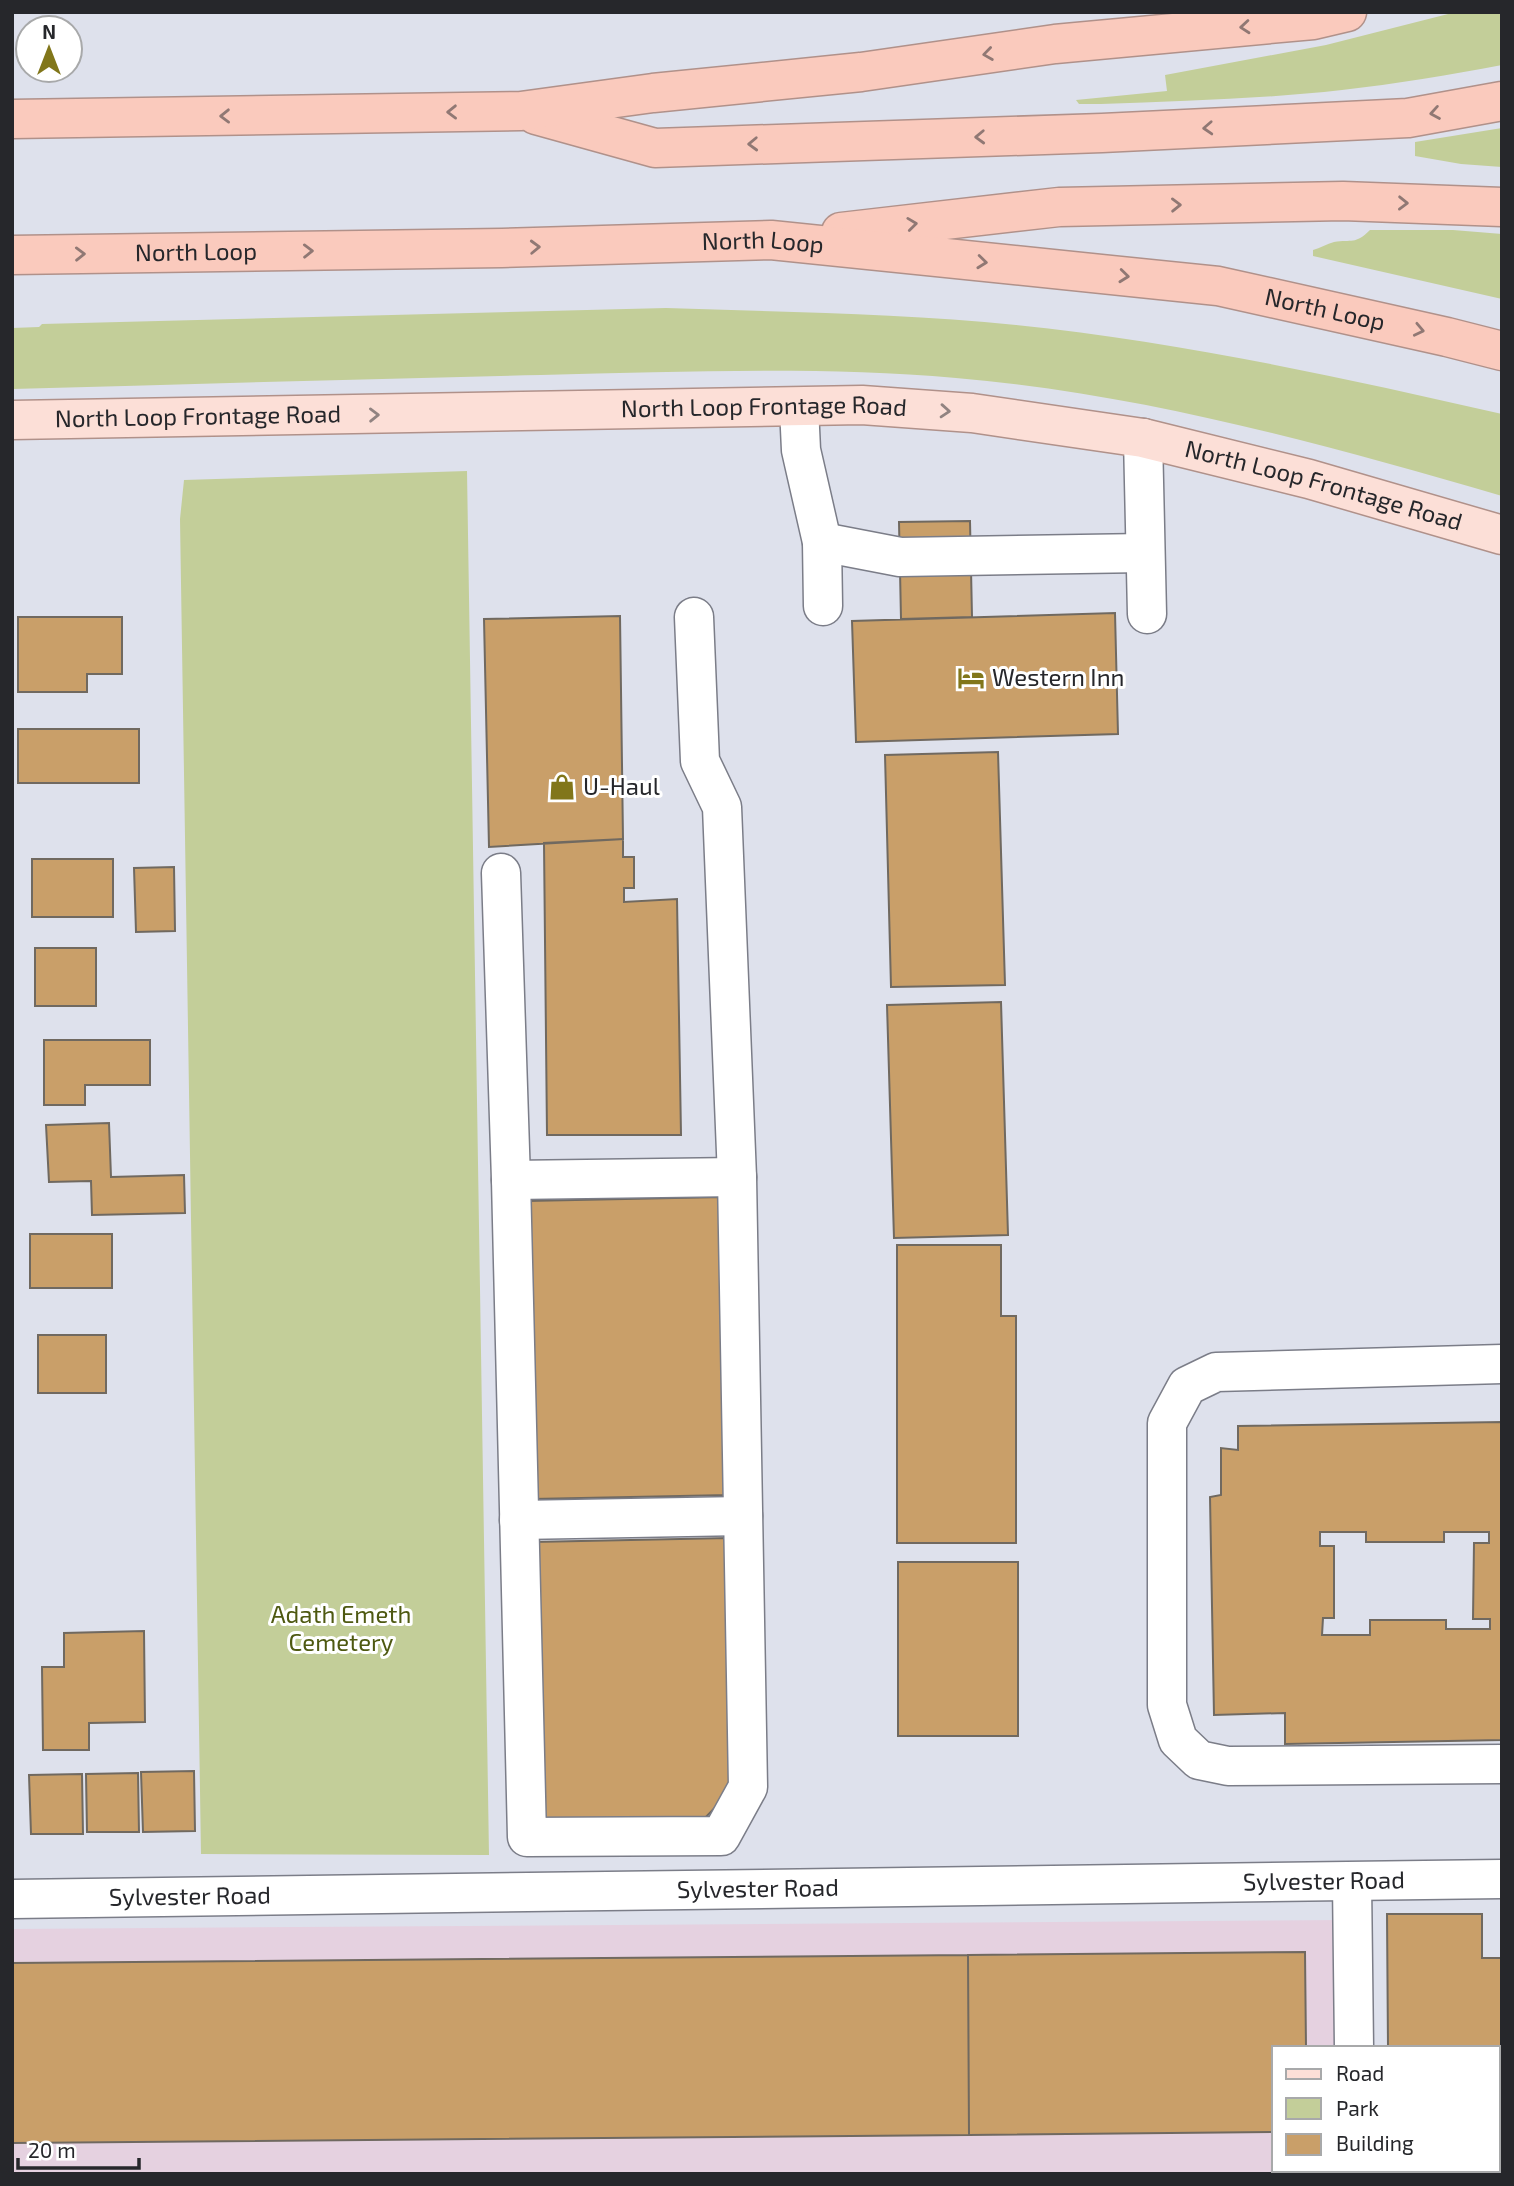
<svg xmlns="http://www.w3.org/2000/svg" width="1514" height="2186" viewBox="0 0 1514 2186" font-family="'Exo 2',sans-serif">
<rect width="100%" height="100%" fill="#dee1ec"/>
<!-- commercial -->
<path fill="#e5d1e0" d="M1348 1920V2048H1274V2170H1349V2174H12V1929Z"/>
<!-- green -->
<path fill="#c3ce99" d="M1456 12H1502V65C1449 75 1396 84 1342 90 1262 99 1181 101 1101 104H1079L1076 100 1167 91 1165 75 1326 45Z
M1502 128V167L1461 164 1415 156V142Z
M1370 230H1453L1502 234V299L1313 256V250C1320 248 1327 244 1334 242 1352 239 1355 245 1370 230Z
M666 308C782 312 900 313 1016 325 1180 342 1341 377 1502 414V496C1323 444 1143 394 956 378 818 366 680 372 541 375 365 379 188 384 12 389V328L39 327 42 324Z
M467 471 489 1855 201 1854 180 519 184 480Z"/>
<!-- building -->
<path fill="#c99f69" stroke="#706960" stroke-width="2" fill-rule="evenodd" d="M970 521 972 617 901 619 899 522Z
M1115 613 1118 734 856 742 852 621Z
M620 616 623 839 489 847 484 619Z
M18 617H122V674H87V692H18Z
M18 729H139V783H18Z
M998 752 1005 985 891 987 885 755Z
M623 839V857H634V888H624V902L677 899 681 1135H547L544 843Z
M32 859H113V917H32Z
M174 867 175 931 136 932 134 868Z
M35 948H96V1006H35Z
M1001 1002 1008 1235 894 1238 887 1005Z
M44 1040H150V1085H85V1105H44Z
M109 1123 111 1177 184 1175 185 1213 92 1215 91 1181 49 1182 46 1125Z
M724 1197 729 1495 532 1499 526 1201Z
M30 1234H112V1288H30Z
M897 1245H1001V1316H1016V1543H897Z
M38 1335H106V1393H38Z
M1502 1422V1740L1285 1744V1713L1214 1715 1210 1497 1221 1495V1448L1238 1450V1426ZM1320 1532H1366V1542H1444V1532H1489V1543H1474L1473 1619H1490V1629H1446V1620H1370V1635H1322L1323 1618H1334V1546H1320Z
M729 1538 735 1787 703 1820 538 1823 532 1542Z
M898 1562H1018V1736H898Z
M144 1631 145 1722 89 1723V1750H43L42 1667H64V1633Z
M194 1771 195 1831 143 1832 141 1772Z
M138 1773 139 1832H87L86 1774Z
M82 1774 83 1834H31L29 1775Z
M1387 1914H1482V1958H1502V2054H1498V2048H1388Z
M1305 1952 1306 2048H1274V2132L969 2135 968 1955Z
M968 1955 969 2135 12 2143V1963Z"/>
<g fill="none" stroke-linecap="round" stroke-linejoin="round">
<!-- minor casing -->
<g stroke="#7b7d88" stroke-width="41">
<g id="minor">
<path d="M799 407 801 450 822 542 823 606"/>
<path d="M1143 438 1147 614"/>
<path d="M822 542 900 557 1145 553"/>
<path d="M501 873 511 1180 527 1837 721 1836 748 1787 737 1177 722 807 700 761 694 617"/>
<path d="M511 1180 737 1177"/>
<path d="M1502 1364 1216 1372 1187 1386 1167 1423V1705L1178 1740 1199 1760 1228 1766 1502 1764"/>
<path d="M519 1520 743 1516"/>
<path d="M1352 1882 1354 2048"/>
<path id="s1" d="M12 1899 1502 1879"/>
<path d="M1356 2170V2174"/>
</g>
</g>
<!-- major casing -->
<g stroke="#b0918a" stroke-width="41">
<g id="major">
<path id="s2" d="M12 420 862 405 972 413 1143 438 1309 479 1502 535"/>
</g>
</g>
<!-- highway casing -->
<g stroke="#b0918a" stroke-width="41">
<g id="highway">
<path d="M536 115 655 148 1102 133 1408 118 1502 101"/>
<path d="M12 119 521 111 653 93 861 72 1055 44 1313 20 1347 12"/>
<path d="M841 232 1059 207 1343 201 1502 207"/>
<path id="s3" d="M12 255 502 248 771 240 1218 286 1447 337 1502 351"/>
</g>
</g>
<!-- minor -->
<use href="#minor" stroke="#fff" stroke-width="38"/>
<!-- major -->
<use href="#major" stroke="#fcdfd7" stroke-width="38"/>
<!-- highway -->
<use href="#highway" stroke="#facabd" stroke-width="38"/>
</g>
<!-- one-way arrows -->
<defs><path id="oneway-chevron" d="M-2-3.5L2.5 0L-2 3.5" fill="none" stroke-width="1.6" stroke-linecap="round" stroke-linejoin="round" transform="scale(1.75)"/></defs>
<g stroke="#907874">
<use href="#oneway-chevron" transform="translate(1245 27) rotate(175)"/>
<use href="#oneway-chevron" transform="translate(988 54) rotate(172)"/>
<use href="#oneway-chevron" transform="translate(452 112) rotate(179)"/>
<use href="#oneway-chevron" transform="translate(1435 113) rotate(170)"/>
<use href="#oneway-chevron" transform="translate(225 116) rotate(179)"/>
<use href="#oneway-chevron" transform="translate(1208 128) rotate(177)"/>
<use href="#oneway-chevron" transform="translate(980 137) rotate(178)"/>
<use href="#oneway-chevron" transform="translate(753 144) rotate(178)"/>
<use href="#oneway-chevron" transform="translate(1403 203) rotate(1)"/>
<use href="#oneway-chevron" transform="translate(1176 205) rotate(-1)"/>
<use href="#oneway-chevron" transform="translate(912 224) rotate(-7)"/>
<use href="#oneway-chevron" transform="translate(535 247) rotate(-2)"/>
<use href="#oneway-chevron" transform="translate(308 251) rotate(-1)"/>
<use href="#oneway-chevron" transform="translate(80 254) rotate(-1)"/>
<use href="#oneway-chevron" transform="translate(982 262) rotate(6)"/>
<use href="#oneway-chevron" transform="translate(1124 276) rotate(6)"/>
<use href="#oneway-chevron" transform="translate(1419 330) rotate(12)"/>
</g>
<g stroke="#918381">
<use href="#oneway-chevron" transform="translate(945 411) rotate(4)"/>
<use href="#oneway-chevron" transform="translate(374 415) rotate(-1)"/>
</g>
<!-- icons -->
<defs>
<g id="hotel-bare" transform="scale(2.1)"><path d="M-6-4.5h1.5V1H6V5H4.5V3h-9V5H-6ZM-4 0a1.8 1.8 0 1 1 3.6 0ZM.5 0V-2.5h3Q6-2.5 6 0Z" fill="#81761a" stroke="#fff" stroke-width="2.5" paint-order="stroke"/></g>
<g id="shop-bare" transform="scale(2.1)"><path d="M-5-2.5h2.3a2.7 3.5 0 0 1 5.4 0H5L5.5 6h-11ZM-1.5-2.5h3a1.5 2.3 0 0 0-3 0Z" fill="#81761a" stroke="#fff" stroke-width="2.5" paint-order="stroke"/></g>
</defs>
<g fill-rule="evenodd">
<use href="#hotel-bare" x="971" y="678"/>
<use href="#shop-bare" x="562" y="787"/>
</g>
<g text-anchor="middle" stroke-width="6" stroke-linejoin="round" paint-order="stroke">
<!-- street labels -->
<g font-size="24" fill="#26272b" stroke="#fff">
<text dy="8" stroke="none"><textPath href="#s3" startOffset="751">North Loop</textPath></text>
<text dy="8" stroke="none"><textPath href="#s3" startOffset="184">North Loop</textPath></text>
<text dy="8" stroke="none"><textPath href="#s3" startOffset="1318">North Loop</textPath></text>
<text dy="8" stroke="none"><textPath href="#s2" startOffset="752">North Loop Frontage Road</textPath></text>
<text dy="8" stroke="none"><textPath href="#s2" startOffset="186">North Loop Frontage Road</textPath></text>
<text dy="8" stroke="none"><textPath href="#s2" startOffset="1320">North Loop Frontage Road</textPath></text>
<text dy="8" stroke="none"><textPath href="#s1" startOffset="1312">Sylvester Road</textPath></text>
<text dy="8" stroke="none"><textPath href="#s1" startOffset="746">Sylvester Road</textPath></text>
<text dy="8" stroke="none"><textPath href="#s1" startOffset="178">Sylvester Road</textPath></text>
</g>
<!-- poi labels -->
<g font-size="24" fill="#26272b" stroke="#fff" text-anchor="start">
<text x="992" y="686">Western Inn</text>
<text x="583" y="795">U-Haul</text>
</g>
<!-- park labels -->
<g font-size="24" fill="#4e5911" stroke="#fff">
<text x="341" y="1623">Adath Emeth<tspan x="341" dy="28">Cemetery</tspan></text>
</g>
</g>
<!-- border -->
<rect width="1514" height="2186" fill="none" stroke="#26272b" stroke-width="28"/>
<!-- legend -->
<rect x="1272" y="2046" width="228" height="126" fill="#ffffff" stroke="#a8a9aa" stroke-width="2"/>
<rect x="1286" y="2069" width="35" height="10" fill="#fcdfd7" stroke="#a8a9aa" stroke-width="2"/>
<text x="1336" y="2081" font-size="21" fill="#26272b">Road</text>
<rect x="1286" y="2098" width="35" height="21" fill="#c3ce99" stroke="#a8a9aa" stroke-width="2"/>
<text x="1336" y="2116" font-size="21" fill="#26272b">Park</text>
<rect x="1286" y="2134" width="35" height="21" fill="#c99f69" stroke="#a8a9aa" stroke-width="2"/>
<text x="1336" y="2151" font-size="21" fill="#26272b">Building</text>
<!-- north arrow -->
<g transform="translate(49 49)"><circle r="33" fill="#ffffff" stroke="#a8a9aa" stroke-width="2"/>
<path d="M0-5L12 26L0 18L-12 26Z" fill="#81761a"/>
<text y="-10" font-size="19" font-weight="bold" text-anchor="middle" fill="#26272b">N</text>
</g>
<!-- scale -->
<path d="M18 2158v10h121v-10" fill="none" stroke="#26272b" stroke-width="3.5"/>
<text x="28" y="2158" font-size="21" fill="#26272b" stroke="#ffffff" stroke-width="5" paint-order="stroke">20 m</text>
</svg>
